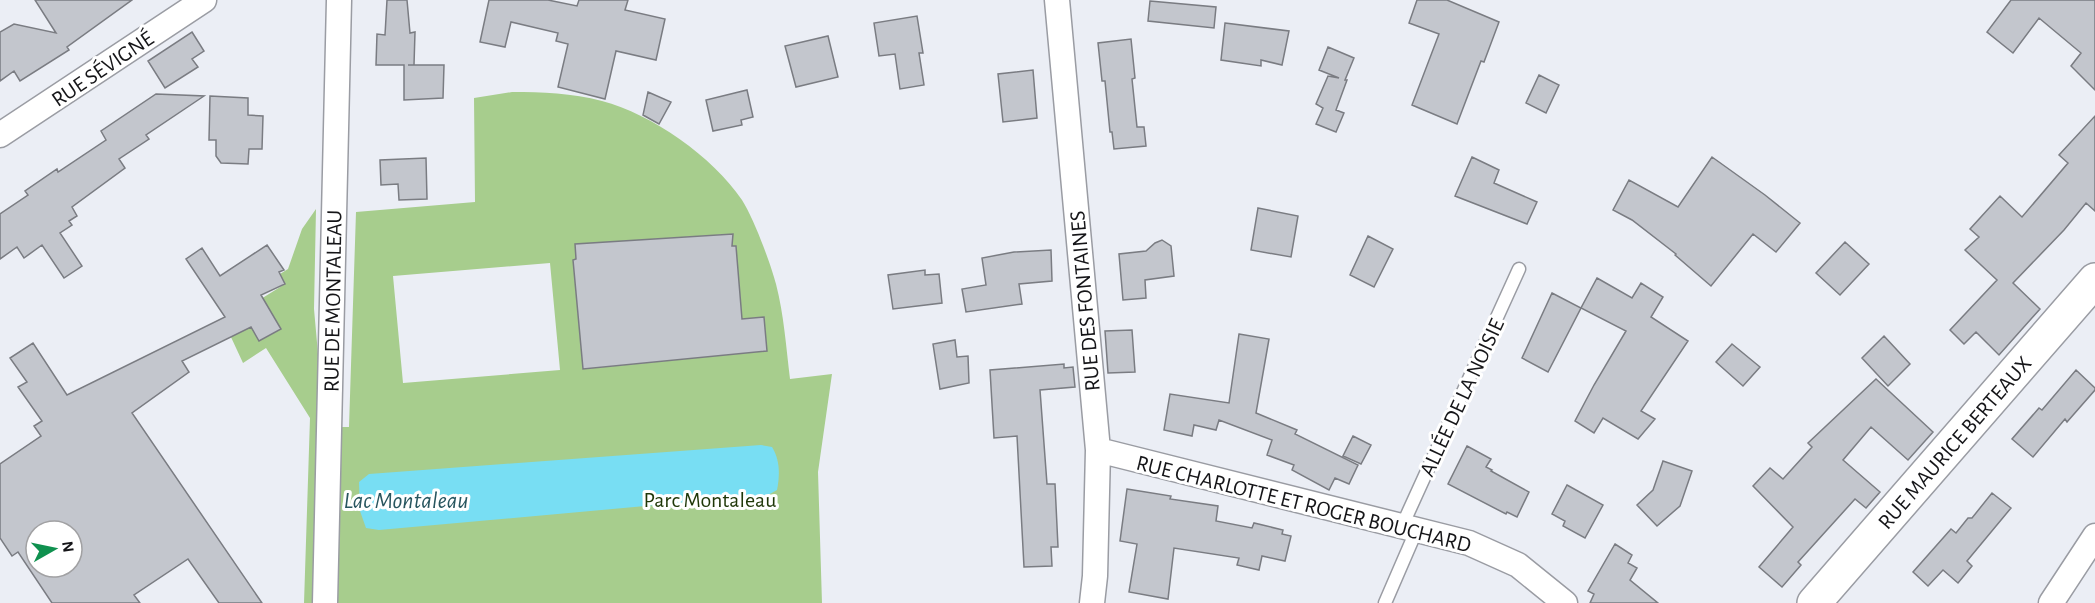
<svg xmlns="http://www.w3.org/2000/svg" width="2095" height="603" viewBox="0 0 2095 603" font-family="'Alegreya Sans',sans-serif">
<rect width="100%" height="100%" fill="#ebeef5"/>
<!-- green -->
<path fill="#a7cd8d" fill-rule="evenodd" d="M512 92C542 92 572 93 602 101 652 114 713 157 742 200 754 219 770 262 776 284 784 315 786 347 790 379L832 374 818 472 822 603H304L310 418 266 348 243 363 224 322 285 284 280 274 288 269 302 229 316 209 314 309 319 365 329 427H349L356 212 475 202 474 98ZM732 234V246L736 247 742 319 764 317 767 351 583 369 573 260 576 259V244ZM550 263 560 370 403 383 393 276Z"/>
<!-- water -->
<path fill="#78def3" d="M761 445 772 447C780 460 780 475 777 490L768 495 379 530 366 528 360 511 359 482 369 474Z"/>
<!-- building -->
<path fill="#c3c6cd" stroke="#7a7c82" stroke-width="1.5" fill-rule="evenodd" d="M35 0H132L67 47 69 50 20 81 14 71 0 81V32L14 24 56 33Z
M387 0H407L410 33 415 32 414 65H408H444L443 98 404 100V65H376L377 34 385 35Z
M489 0H548L577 6 579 0H628L625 10 665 19 656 60 616 51 605 99 558 87 568 44 556 41 558 33 511 22 505 47 480 42Z
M1417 0H1447L1499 22 1484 62 1481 61 1457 124 1412 105 1439 34 1409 23Z
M2011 0H2095V90L2071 66 2081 53 2039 18 2013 53 1987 32Z
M1150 1 1216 7 1214 28 1148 21Z
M917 16 923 53H919L924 85 900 89 895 54 879 56 874 23Z
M1225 23 1289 31 1282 65 1261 60V66L1221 60Z
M192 32 204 51 192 59 198 67 165 88 148 61Z
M828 36 838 77 796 87 785 46Z
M1131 39 1135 78 1132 79 1137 127H1144L1146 146 1114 149 1112 132H1110L1105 81H1102L1098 43Z
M1328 47 1354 58 1345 80H1347L1336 110 1344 113 1336 132 1316 124 1323 108 1316 104 1328 76 1339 78 1319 70Z
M1033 70 1037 118 1003 122 998 74Z
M1539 75 1559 85 1546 113 1526 103Z
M747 90 753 117 741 120 742 125 713 131 706 100Z
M648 92 671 102 659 124 643 115Z
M156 94 204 96 146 135 149 139 119 159 125 168 72 207 77 216 69 221 72 225 60 233 82 266 64 278 42 245 24 258 17 247 0 259V214L28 195 25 191 57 169 58 172 106 140 101 131Z
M210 96 248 98V115L263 116 262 149H249L248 164 221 163 216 156V140H209Z
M2095 116V211L2086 203 2064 230 2013 283 2040 309 1999 355 1976 332 1964 344 1950 330 1997 280 1965 250 1979 237 1970 229 2000 196 2022 217 2068 163 2059 155Z
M1472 157 1499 170 1494 183 1537 202 1527 224 1455 196Z
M1712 157 1765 195 1800 223 1776 252 1753 234 1711 286 1675 255 1676 254 1632 220 1613 210 1629 180 1678 207Z
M426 158 427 199 399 200 398 184 381 185 380 160Z
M1258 208 1298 216 1291 257 1251 250Z
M733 234 732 246H736L742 319 764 317 767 351 583 369 573 260 576 259 575 244Z
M1368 236 1393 249 1374 287 1350 275Z
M1162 240 1171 246 1174 276 1145 280 1146 298 1123 300 1119 254 1146 251 1155 243Z
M1845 242 1869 264 1840 295 1816 273Z
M267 245 284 270 279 272 285 284 261 295 281 329 259 341 251 327 182 361 189 372 132 413 262 603H219L188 559 134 595 140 603H52L18 552 12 556 0 538V464L41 436 34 426 42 421 18 387 27 382 10 358 33 343 67 395 225 317 186 259 202 248 220 276ZM36 531H72V567H36Z
M1051 250 1052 281 1019 284 1022 304 966 312 962 289 986 285 982 258 1014 252Z
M925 270V275L939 274 942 303 893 309 888 275Z
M1597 278 1632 298 1641 283 1663 297 1651 317 1688 341 1641 411 1655 419 1638 439 1603 418 1594 433 1575 421 1594 385 1626 331 1581 308Z
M1552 293 1581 308 1548 372 1522 358Z
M1132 330 1135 372 1108 373 1105 331Z
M1239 334 1269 339 1256 413 1297 430 1295 434 1358 465 1349 484 1335 478 1329 490 1292 470 1294 465 1267 455 1272 440 1219 420 1216 430 1194 425 1192 436 1164 430 1170 394 1229 403Z
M1884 336 1910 364 1888 386 1862 358Z
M955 340 957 357 968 356 969 383 940 389 933 344Z
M1732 344 1760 367 1743 386 1716 362Z
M1064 364V368L1073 367 1075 387 1040 390 1047 484H1055L1058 547H1051L1052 566 1024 567 1017 436 994 438 990 370Z
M2076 370 2095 388V390L2067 422 2065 419 2033 457 2012 439 2039 408 2042 410Z
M1876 379 1933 432 1908 460 1871 427 1843 460 1880 492 1866 508 1855 499 1798 562 1801 565 1782 587 1759 567 1793 527 1753 486 1770 468 1783 479 1812 447 1808 443Z
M1353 436 1371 445 1361 464 1343 456Z
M1467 446 1491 459 1486 467 1492 470 1491 471 1529 492 1517 517 1507 512 1506 514 1448 484Z
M1663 461 1692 471 1680 506 1657 526 1637 505 1653 490Z
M1567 485 1603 505 1585 538 1563 526 1565 521 1552 514Z
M1127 489 1171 496 1170 499 1218 506 1216 521 1252 528 1254 523 1283 530 1282 534 1291 536 1285 561 1262 556 1259 570 1237 565 1239 558 1174 548 1168 599 1129 592 1137 544 1120 541Z
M1992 493 2011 508 1967 561 1972 566 1958 583 1943 570 1928 586 1913 572 1951 529 1956 533 1968 518H1972Z
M1615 544 1632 555 1628 563 1637 568 1630 580 1658 603H1590L1594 594 1588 591Z"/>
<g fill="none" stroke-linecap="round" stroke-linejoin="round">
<!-- lane casing -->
<g stroke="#9a9ca3" stroke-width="15">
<path id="lane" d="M1402 526 1519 269
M1385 603 1417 529"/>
</g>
<!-- street casing -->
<g stroke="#9a9ca3" stroke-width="27">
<path id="street" d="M1057 0 1098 450 1095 576 1092 603
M0 135 204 0
M1098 450 1469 543 1518 565 1565 603
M325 603 339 0
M2051 603 2095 536"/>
</g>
<!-- secondary casing -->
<g stroke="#9a9ca3" stroke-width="36">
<path id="secondary" d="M1814 603 2095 280"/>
</g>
<!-- lane -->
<use href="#lane" stroke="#fff" stroke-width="12"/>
<!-- street -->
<use href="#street" stroke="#fff" stroke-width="24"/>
<!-- secondary -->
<use href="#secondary" stroke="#fff" stroke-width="33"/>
</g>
<g text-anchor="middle" stroke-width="6" stroke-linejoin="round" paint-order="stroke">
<!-- street labels -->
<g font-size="22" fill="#151518" stroke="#fff">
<text transform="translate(102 68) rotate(-34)" y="8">RUE SÉVIGNÉ</text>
<text transform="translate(332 301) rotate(-89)" y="8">RUE DE MONTALEAU</text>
<text transform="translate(1084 301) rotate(-95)" y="8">RUE DES FONTAINES</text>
<text transform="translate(1461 397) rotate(-65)" y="8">ALLÉE DE LA NOISIE</text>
<text transform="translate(1954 442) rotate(-49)" y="8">RUE MAURICE BERTEAUX</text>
<text transform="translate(1304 503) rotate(14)" y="8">RUE CHARLOTTE ET ROGER BOUCHARD</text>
</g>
<!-- park labels -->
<g font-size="22" fill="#1f3708" stroke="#fff">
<text x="710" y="507">Parc Montaleau</text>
</g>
<!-- water labels -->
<g font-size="24" font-style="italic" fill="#28565f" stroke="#fff">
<text x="406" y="508">Lac Montaleau</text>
</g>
</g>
<!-- north arrow -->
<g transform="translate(54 549) rotate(81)"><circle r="28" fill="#ffffff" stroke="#a1a1a3" stroke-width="1.5"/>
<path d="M0-4.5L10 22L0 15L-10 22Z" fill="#0f914f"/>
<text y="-9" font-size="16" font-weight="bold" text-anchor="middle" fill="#151518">N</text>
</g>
</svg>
